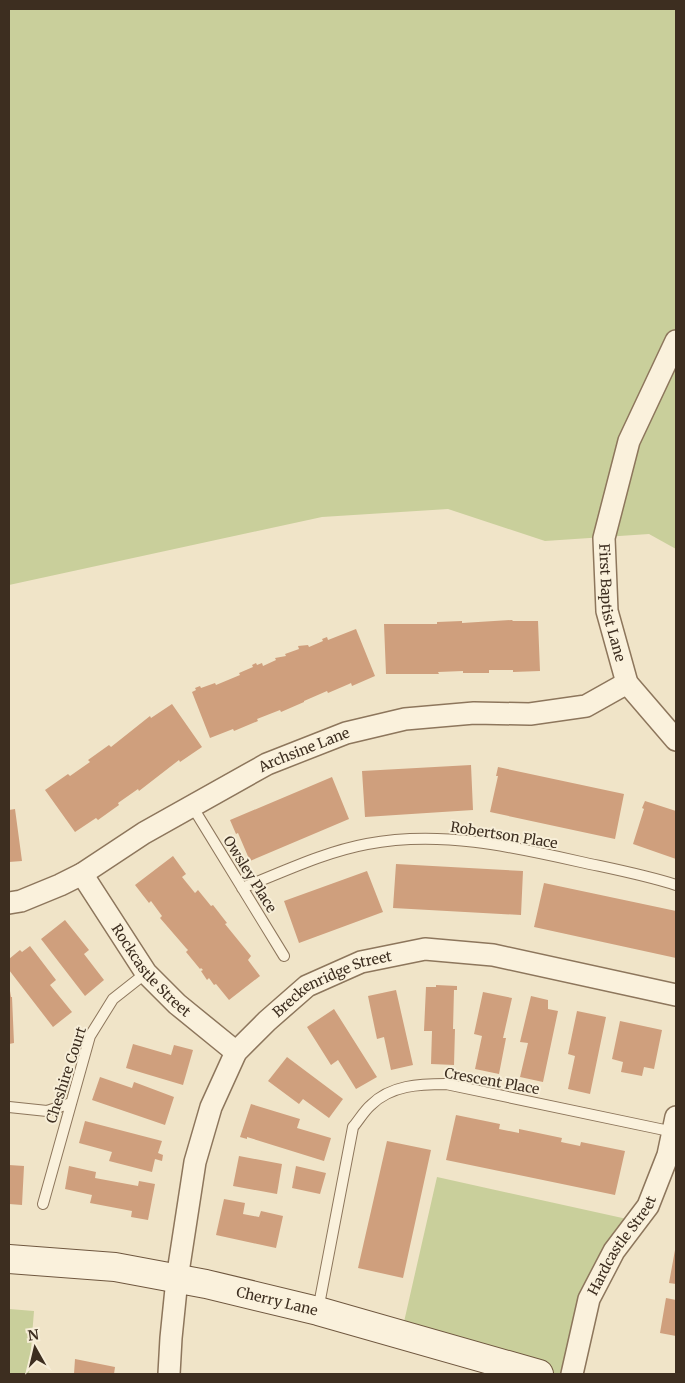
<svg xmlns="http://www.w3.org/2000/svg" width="685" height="1383" viewBox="0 0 685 1383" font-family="Merriweather,serif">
<rect width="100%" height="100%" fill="#f0e4c8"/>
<!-- green -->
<path fill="#c9cf9b" d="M9 9H676V549L649 534 545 541 448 509 322 517 9 585Z
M437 1177 636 1221 614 1251 572 1374H539L401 1335Z
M9 1309 34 1311 29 1374H9Z"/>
<!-- building -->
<path fill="#cf9f7d" d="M512 620 513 621H538L540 671 513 672V670H489V673H463V671L438 672 439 674H386L384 624H437V622L462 621V623Z
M356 629 375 676 352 686 351 683 349 684 328 693 327 691 304 701V702L281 712 280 710 257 719 258 721 234 731 233 729 210 738 192 692 196 690 195 688 200 686 201 688 215 683 216 685 240 675 239 673 253 667 252 665 256 663 257 665 262 663 263 666 276 660 275 658 286 656 285 654 299 649 298 646 308 645 309 647 323 641 322 639 327 637 328 640Z
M172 704 202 747 180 762 179 760 139 791 138 789 118 803 119 805 98 820 96 818 75 832 45 790 68 774 70 776 90 762 88 760 109 745 111 747 150 716 151 718Z
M471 765 473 810 365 817 362 771Z
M498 767 624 794 615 839 490 812 498 776H496Z
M332 777 349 819 250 861 238 833 236 834 230 820Z
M645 801 676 811V859L633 844 644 809 642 808Z
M15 809 22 861 9 862V810Z
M173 856 186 874 182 877 195 893 198 890 211 906 213 905 227 923 225 924 251 956 248 960 260 976 229 1000 216 984 214 985 209 978 207 980 201 971 203 970 201 968 200 969 186 952 188 950 186 948 160 918 162 916 151 901 149 903 135 885Z
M396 864 523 871 521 915 393 908Z
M367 871 383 912 299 943 284 901Z
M544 883 676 911V958L534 927Z
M65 920 89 950 84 954 104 980 85 996 41 939Z
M30 946 56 980 50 985 72 1012 53 1027 9 970V959L20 950 22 952Z
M436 985 457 986V990H454L453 1029H455L454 1065 431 1064 432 1031H424L426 987H436Z
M396 990 413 1065 391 1070 384 1037 377 1039 368 996Z
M9 991H10L11 997H12L14 1043 9 1044Z
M483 992 512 998 503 1038H506L499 1074 475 1069 482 1036 474 1034Z
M531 996 548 1000V1009L558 1011 543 1082 520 1077 528 1043 520 1042Z
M334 1009 377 1077 356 1089 338 1060 331 1065 307 1027Z
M577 1011 606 1017 590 1094 568 1089 575 1056 568 1054Z
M620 1021 662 1030 654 1069 644 1067 642 1076 621 1072 623 1062 612 1059Z
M133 1044 171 1055 174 1045 193 1050 183 1085 126 1068Z
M287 1057 343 1099 329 1118 303 1099 299 1104 268 1081Z
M100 1077 132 1088 134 1082 174 1097 165 1125 92 1100Z
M251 1104 300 1119 297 1128 331 1138 324 1161 247 1137V1139L240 1137Z
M456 1115 500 1124 499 1129 519 1133V1129L562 1138 561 1142 580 1146 581 1142 625 1151 615 1195 446 1160Z
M85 1121 162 1141 158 1153 163 1155 162 1161 155 1159 152 1172 109 1161 112 1152 79 1143Z
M387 1141 431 1150 403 1278 358 1268Z
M239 1156 282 1164 277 1194 233 1186Z
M9 1165 24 1166 22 1205 9 1204Z
M69 1166 96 1172 95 1178 138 1186 139 1181 155 1184 148 1220 131 1217 132 1211 90 1203 92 1195 65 1189Z
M296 1166 326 1173 320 1194 292 1188Z
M224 1199 245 1203 243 1214 259 1217 261 1211 283 1216 276 1248 216 1235Z
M675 1250H676V1284L669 1283Z
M666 1298 676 1300V1336L660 1333Z
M75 1359 115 1367 114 1374H74Z"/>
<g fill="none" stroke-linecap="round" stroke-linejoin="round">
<!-- lane casing -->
<g stroke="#8d765c" stroke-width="12">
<path id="lane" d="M192 806 284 956
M242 888C283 872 324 852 367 844 439 830 510 846 581 862 613 869 645 875 676 885
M9 1107 47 1111 71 1103
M43 1204 90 1036 113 999 146 973
M318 1310 353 1127C359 1120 364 1111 371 1105 391 1085 420 1084 446 1084L674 1132"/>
</g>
<!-- street casing -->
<g stroke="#8d765c" stroke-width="24">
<g id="street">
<path id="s1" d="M676 341 629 441 604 538 607 611 627 683 676 740"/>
<path id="s2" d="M82 874 146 973 177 1004 236 1052"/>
<path id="s3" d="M9 903 21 901 60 885 82 874 144 833 267 764 346 733 405 719 474 713 530 714 586 706 627 683"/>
<path id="s4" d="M169 1374 171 1338 177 1279 195 1162 211 1107 236 1052 267 1021 307 986 361 962 425 949 493 955 676 995"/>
<path id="s5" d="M572 1374 589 1299 614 1251 648 1206 668 1155 676 1117"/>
</g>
</g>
<!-- secondary casing -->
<g stroke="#6f573f" stroke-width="30">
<g id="secondary">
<path id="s6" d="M9 1259 115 1267 206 1284 318 1311 539 1374"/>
</g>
</g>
<!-- lane -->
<use href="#lane" stroke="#faf1dc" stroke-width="10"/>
<!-- street -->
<use href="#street" stroke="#faf1dc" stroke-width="21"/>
<!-- secondary -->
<use href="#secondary" stroke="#faf1dc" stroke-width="28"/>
</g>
<g text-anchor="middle" stroke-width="4" stroke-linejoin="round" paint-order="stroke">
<!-- street labels -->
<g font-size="14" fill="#3d2e20" stroke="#f7eed8">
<text dy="5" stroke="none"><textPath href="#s1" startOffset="276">First Baptist Lane</textPath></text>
<text dy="5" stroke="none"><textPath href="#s3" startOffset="334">Archsine Lane</textPath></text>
<text transform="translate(504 835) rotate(9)" y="5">Robertson Place</text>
<text transform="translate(250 874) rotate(58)" y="5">Owsley Place</text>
<text dy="5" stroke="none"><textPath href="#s2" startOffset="119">Rockcastle Street</textPath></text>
<text dy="5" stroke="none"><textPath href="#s4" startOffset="452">Breckenridge Street</textPath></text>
<text transform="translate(66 1075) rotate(-72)" y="5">Cheshire Court</text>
<text transform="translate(492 1081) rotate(10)" y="5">Crescent Place</text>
<text dy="5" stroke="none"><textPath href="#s5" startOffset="140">Hardcastle Street</textPath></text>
<text dy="5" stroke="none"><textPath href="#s6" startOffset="272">Cherry Lane</textPath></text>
</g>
</g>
<!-- border -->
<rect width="685" height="1383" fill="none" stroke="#3d2e20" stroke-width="20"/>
<!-- north arrow -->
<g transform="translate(35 1348) rotate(352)" stroke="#f7eed8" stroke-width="4" paint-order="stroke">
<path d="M0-4L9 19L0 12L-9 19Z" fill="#3d2e20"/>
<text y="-8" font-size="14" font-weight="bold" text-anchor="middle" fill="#3d2e20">N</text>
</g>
</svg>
